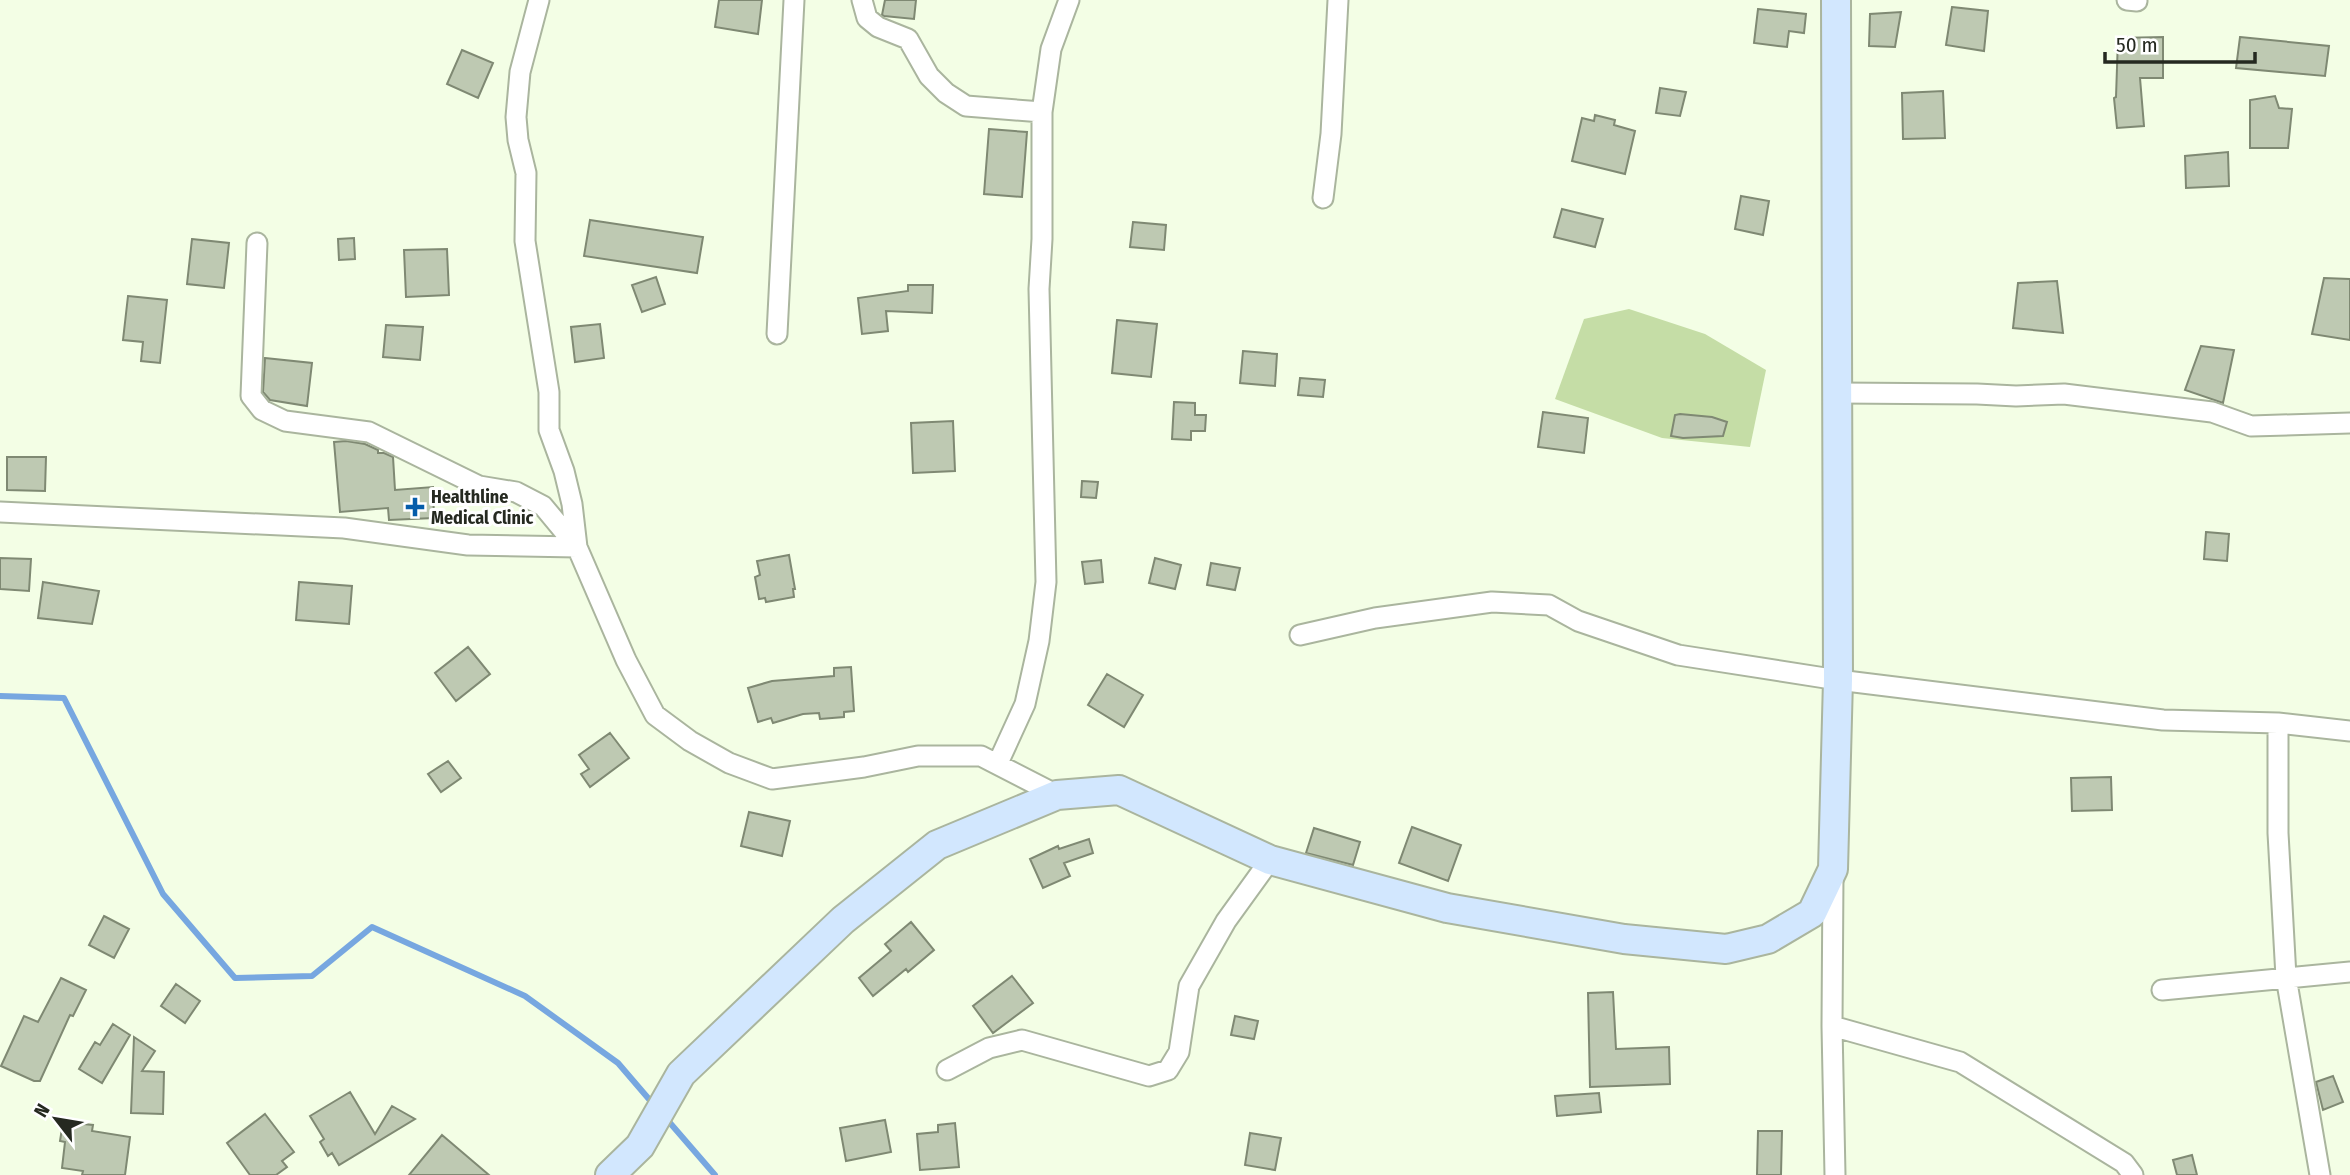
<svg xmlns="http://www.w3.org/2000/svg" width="2350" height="1175" font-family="'Fira Sans Condensed',sans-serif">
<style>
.green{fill:#c5dda6}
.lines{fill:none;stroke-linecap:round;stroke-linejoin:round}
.stream{stroke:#77a7e0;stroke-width:6}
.building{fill:#bec9b2;stroke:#7f8973;stroke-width:2}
.street-casing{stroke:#aab59e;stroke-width:23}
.secondary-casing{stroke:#aab59e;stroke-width:32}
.street{stroke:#fff;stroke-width:19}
.secondary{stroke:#d2e7fe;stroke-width:28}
.poi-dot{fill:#055caa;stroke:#fff;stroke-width:2.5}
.labels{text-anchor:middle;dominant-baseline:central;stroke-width:6;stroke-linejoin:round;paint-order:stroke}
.poi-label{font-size:18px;font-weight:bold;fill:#252920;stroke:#fff;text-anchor:start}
</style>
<rect width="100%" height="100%" fill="#f3fee5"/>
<path class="green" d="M1629,309L1705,334L1766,370L1750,447L1662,438L1555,399L1584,319Z"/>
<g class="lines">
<path class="stream" d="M0,696L64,698L163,894L235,978L312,976L372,927L525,996L618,1063L654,1105
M664,1116L715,1175"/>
</g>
<path class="building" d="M719,0H762L758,34L715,27Z
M885,0H916L914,19L884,16L882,15Z
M1952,7L1988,11L1984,51L1946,45Z
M1758,9L1806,14L1804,33L1789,31L1787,47L1754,43Z
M1901,12L1895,47L1869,46L1870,14Z
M2163,37V78H2140L2144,126L2117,128L2114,98L2116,97L2118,38Z
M2240,37L2329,46L2325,76L2236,68Z
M462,50L493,63L478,98L447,84Z
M1660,88L1686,92L1680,116L1656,113Z
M1943,91L1945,138L1903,139L1902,93Z
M2275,96L2279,108L2292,109L2288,148H2250V100Z
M1595,115L1615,120L1614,125L1635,131L1625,174L1572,161L1582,118L1594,121Z
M989,129L1027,132L1022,197L984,194Z
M2228,152L2229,186L2186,188L2185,156Z
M1741,196L1769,201L1763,235L1735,229Z
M1562,209L1603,219L1595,247L1554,237Z
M590,220L703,237L697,273L584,256Z
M1133,222L1166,225L1164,250L1130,247Z
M354,238L355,259L339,260L338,239Z
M192,239L229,243L224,288L187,284Z
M447,249L449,295L406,297L404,250Z
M656,277L665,304L642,312L632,285Z
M2324,278L2350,279V340L2312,334Z
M2057,281L2063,333L2013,328L2018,283Z
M908,285H933L932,313L886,311L888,331L862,334L858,298L908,291Z
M128,296L167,300L160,363L141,361L143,342L123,340Z
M1117,320L1157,324L1151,377L1112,373Z
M600,324L604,358L575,362L571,327Z
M386,325L423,327L420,360L383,357Z
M2201,346L2234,350L2223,403L2185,390Z
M1243,351L1277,354L1275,386L1240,383Z
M265,358L312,363L307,406L270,400L263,392Z
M1300,378L1325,380L1323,397L1298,395Z
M1174,402L1195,403V415H1206L1205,431H1191V440L1172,439Z
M1543,412L1588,418L1584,453L1538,447Z
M1680,414L1712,417L1727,422L1723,436L1683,438L1671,436L1675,415Z
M953,421L955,471L913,473L911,423Z
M346,441L365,444L378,450V453H384L393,457L395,490L433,487L434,518L389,520L388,508L340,512L334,442Z
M7,457H46L45,491L7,490Z
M1082,481L1098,482L1096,498L1081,497Z
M2206,532L2229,534L2227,561L2204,559Z
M789,555L795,589H793L794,597L766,602L765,598L759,599L755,577L760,575L757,561Z
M0,558L31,559L29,591L0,589Z
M1155,558L1181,565L1175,589L1149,583Z
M1101,560L1103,582L1085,584L1082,562Z
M1211,563L1240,568L1235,590L1207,585Z
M43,582L99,591L92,624L38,618Z
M299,582L352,586L349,624L296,620Z
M468,647L490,674L456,701L435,673Z
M851,667L854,711L844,712V717L820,719L819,713L803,714L773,723L771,718L758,722L748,688L772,681L834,676V668Z
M1107,674L1143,695L1124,727L1088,705Z
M610,733L629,758L590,787L581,774L589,769L579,755Z
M448,761L461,778L441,792L428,774Z
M2111,777L2112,810L2072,811L2071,778Z
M749,812L790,821L782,856L741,846Z
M1412,827L1461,845L1448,881L1399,863Z
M1314,828L1360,842L1353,865L1306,853Z
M1089,839L1093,853L1064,863L1070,876L1043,888L1030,859L1058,846L1059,849Z
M104,916L129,929L114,958L89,945Z
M911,922L934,950L908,972L906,969L873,996L859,978L891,951L885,944Z
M1012,976L1033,1003L993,1033L973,1006Z
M61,978L86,990L73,1016L70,1015L40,1081H34L1,1066L24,1016L38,1022Z
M176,984L200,1001L185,1023L161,1006Z
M1613,992L1616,1049L1669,1047L1670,1084L1590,1087L1588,993Z
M1235,1016L1258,1021L1254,1039L1231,1035Z
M113,1024L130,1035L102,1083L79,1069L95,1042L100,1045Z
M134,1037L155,1051L142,1071L164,1072L163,1114L131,1113Z
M2333,1076L2343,1102L2323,1110L2316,1082Z
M350,1092L375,1134L392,1106L415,1119L339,1165L332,1153L328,1156L320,1142L324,1139L310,1116Z
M1599,1093L1601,1112L1557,1116L1555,1096Z
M265,1114L294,1152L282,1161L287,1167L276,1175H250L227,1143Z
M885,1120L891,1152L846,1161L840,1128Z
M63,1122L93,1125L92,1131L130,1137L125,1175H82L83,1171L62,1168L65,1142L60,1141Z
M955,1123L959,1167L920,1170L917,1134L938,1132V1125Z
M1758,1131H1782L1781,1175H1757Z
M1250,1133L1281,1138L1275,1170L1245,1165Z
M442,1135L489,1175H409Z
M2192,1155L2197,1175H2177L2173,1160Z"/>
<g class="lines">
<g class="street-casing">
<path id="street" d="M862,0L867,18L878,27L908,39L929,76L946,93L966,106L1042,112
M2127,0L2137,1
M1323,198L1331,134L1338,0
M257,243L251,396L262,410L285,421L369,432L479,486L516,492L543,506L577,547L626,660L655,715L690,741L729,763L772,779L864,767L918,756H981L1057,795
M777,334L794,0
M1838,393L1977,394L2016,396L2064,394L2212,412L2251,426L2350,423
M0,512L344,528L468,545L577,547L572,504L564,471L549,430V392L525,241L526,173L518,140L516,117L520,72L539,0
M1300,635L1375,618L1492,602L1549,605L1578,621L1678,655L1838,680L2163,720L2278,723V833L2286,977L2320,1175
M2278,723L2350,731
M998,763L1025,704L1039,641L1046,582L1039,289L1042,239V112L1051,49L1069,0
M1833,875L1832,1026L1835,1175
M2162,990L2350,972
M1832,1026L1960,1062L2124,1163L2133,1175
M947,1070L989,1048L1022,1040L1149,1076L1168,1070L1179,1052L1189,986L1226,921L1270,860"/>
</g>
<g class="secondary-casing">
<path id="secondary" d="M610,1175L640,1146L681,1074L843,920L937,845L1057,795L1119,790L1270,860L1447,908L1624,939L1726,949L1768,939L1812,913L1833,869L1838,680L1836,0"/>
</g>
<use href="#street" class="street"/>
<use href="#secondary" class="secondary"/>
</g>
<path class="poi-dot" d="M411.5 496.5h7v7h7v7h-7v7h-7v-7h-7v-7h7z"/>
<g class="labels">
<g class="poi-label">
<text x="431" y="497">Healthline<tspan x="431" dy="21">Medical Clinic</tspan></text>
</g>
</g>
<g transform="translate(56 1119) rotate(301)" stroke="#ffffff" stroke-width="5" paint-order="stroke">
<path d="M0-5L12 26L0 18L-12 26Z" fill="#252920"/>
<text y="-10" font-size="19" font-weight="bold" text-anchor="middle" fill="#252920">N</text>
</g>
<path d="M2105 52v10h150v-10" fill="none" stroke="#252920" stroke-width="3.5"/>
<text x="2116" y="52" font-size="21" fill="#252920" stroke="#ffffff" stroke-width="5" paint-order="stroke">50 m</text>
</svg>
